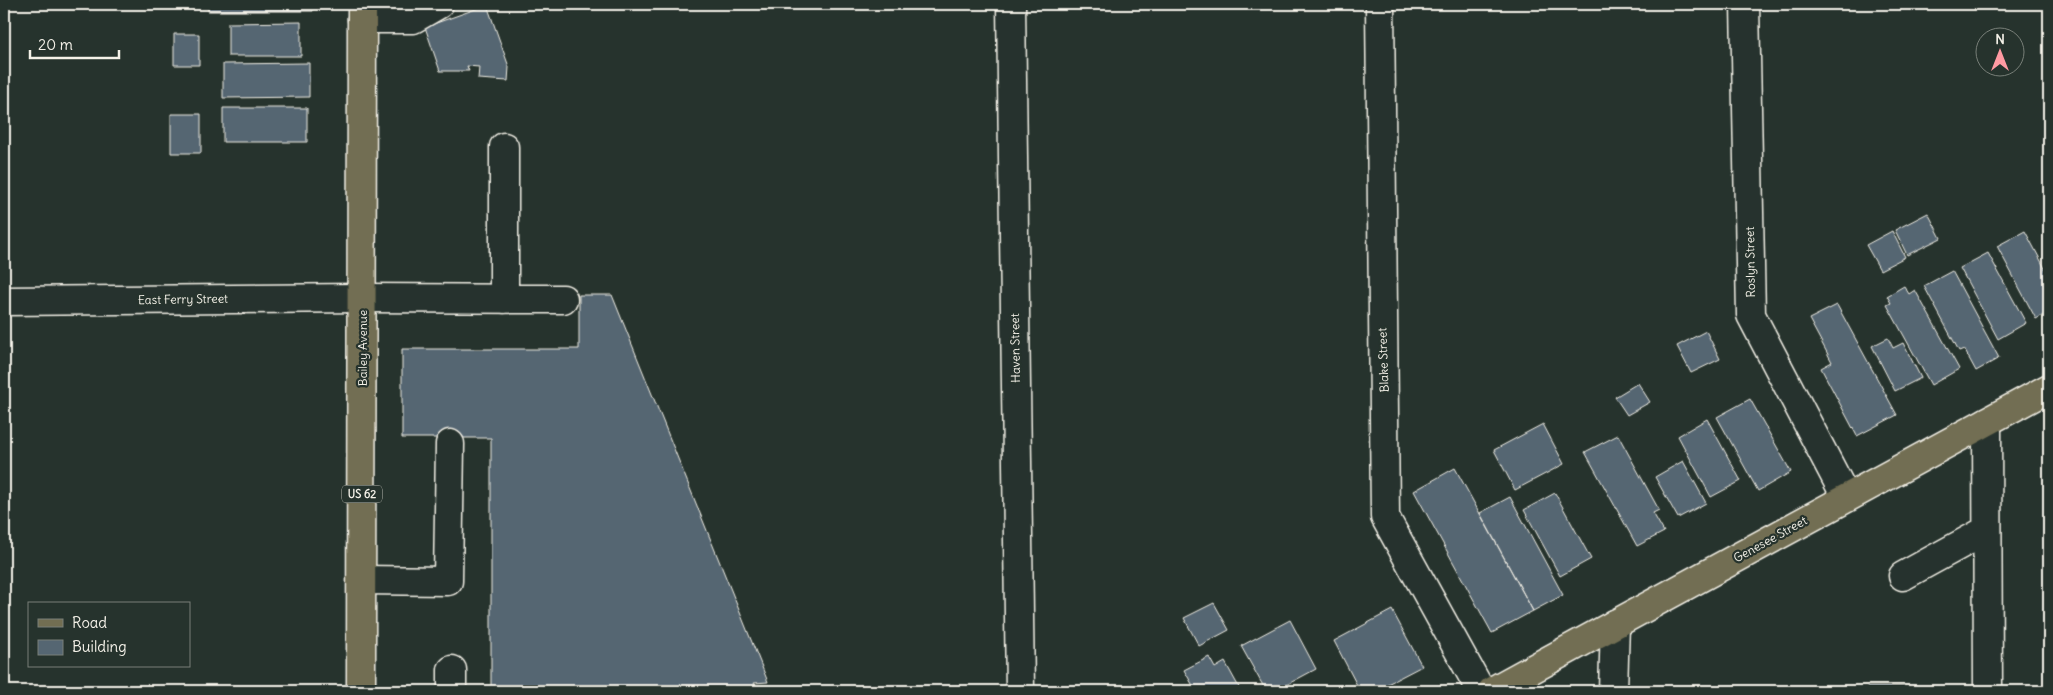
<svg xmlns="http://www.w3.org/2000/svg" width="2053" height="695" font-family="Delius,sans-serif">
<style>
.building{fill:#556672;stroke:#f4f1e8}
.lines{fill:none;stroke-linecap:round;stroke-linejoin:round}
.minor-casing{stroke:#f4f1e8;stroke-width:31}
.major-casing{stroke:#f4f1e8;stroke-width:31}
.minor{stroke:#26332d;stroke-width:28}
.major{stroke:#726e52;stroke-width:28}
.labels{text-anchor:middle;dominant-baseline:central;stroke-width:4.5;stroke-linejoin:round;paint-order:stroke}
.shield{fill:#26332d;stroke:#b6b8b0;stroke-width:1}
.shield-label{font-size:11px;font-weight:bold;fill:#f4f1e8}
.street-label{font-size:12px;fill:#f4f1e8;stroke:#26332d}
</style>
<rect width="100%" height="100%" fill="#26332d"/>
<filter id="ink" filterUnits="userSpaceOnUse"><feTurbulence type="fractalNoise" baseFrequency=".02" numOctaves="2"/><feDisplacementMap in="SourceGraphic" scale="10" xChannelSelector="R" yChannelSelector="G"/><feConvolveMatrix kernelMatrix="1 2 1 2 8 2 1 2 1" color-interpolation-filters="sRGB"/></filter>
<g filter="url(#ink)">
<path class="building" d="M208,4H313V11H208Z
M487,5L509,67L508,81L478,79L479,67L467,66L469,71H440L425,27Z
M301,22V56H228V23Z
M174,34H199V65H174Z
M309,63V97L223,98V64Z
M223,108H307V142H223Z
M171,114H201V153H171Z
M1928,213L1941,238L1907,255L1895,230Z
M1892,231L1905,257L1880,270L1866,245Z
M2025,231L2049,276V312L2036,319L1997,246Z
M1988,253L2026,323L1998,339L1960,268Z
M1952,271L1999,358L1976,371L1964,349L1959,351L1924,286Z
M1904,286L1909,294L1915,290L1959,369L1931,385L1887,305L1891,303L1887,296Z
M579,295H612L768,682L754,683L758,691H491V438H402V349H579Z
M1837,305L1897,415L1857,436L1821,368L1832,362L1809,319Z
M1706,331L1720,359L1691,373L1677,346Z
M1888,338L1893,348L1903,343L1921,378L1895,391L1872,346Z
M1638,383L1650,402L1627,415L1615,397Z
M1750,399L1791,472L1758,491L1717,417Z
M1707,419L1741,481L1711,497L1678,436Z
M1543,424L1564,464L1515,490L1494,450Z
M1618,435L1659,510L1653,513L1664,532L1637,546L1585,452Z
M1683,461L1706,503L1678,518L1655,477Z
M1455,468L1533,611L1492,633L1414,491Z
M1555,493L1591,559L1560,576L1524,510Z
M1510,497L1563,595L1533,611L1480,513Z
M1214,603L1229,630L1199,646L1184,618Z
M1392,610L1422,666L1374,691H1360L1334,641Z
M1290,620L1316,669L1275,691H1266L1241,646Z
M1209,657L1215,668L1225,662L1241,691H1196L1184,670Z
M1867,687H1911V691H1867Z"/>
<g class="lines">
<g class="minor-casing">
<path id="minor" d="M1011,4L1020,691
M1380,4L1385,517L1481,691
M1745,4L1751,315L1846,497
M362,19H413L439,4
M504,147V299
M4,301L362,298L563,299
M1987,422L1988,691
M1903,576L1987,530
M362,580L448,581L450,444
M452,691V670
M1613,691L1615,624"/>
</g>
<g class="major-casing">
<path id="major" d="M361,691L362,4
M1492,691L2049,388"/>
</g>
<use href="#minor" class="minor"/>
<use href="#major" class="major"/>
</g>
</g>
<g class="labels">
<rect class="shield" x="342" y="485.5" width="40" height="17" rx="4"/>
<g class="shield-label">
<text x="362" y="494">US 62</text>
</g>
<g class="street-label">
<text transform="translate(1750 262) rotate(-91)">Roslyn Street</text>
<text transform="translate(183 299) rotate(-1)">East Ferry Street</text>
<text transform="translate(362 348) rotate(-90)">Bailey Avenue</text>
<text transform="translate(1015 348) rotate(-91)">Haven Street</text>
<text transform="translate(1383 360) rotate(-92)">Blake Street</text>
<text transform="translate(1770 539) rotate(-29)">Genesee Street</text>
</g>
</g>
<rect width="2053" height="695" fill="none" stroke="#26332d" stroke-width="20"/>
<rect x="10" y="10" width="2033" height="675" fill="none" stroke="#f4f1e8" stroke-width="2" filter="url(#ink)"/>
<rect x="28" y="602" width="162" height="65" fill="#26332d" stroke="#787f78"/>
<rect x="38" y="619" width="25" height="8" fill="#726e52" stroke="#787f78"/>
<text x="72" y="628" font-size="15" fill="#f4f1e8">Road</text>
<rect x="38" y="640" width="25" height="15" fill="#556672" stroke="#787f78"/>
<text x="72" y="652" font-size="15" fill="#f4f1e8">Building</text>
<g transform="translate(2000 52)"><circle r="24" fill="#26332d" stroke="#787f78"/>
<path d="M0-4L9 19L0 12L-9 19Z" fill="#ff9aa2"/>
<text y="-8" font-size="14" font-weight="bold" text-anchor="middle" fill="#f4f1e8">N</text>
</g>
<path d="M30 50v8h89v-8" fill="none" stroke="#f4f1e8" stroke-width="2.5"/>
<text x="38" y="50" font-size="15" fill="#f4f1e8" stroke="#26332d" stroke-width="4" paint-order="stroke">20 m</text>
</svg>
